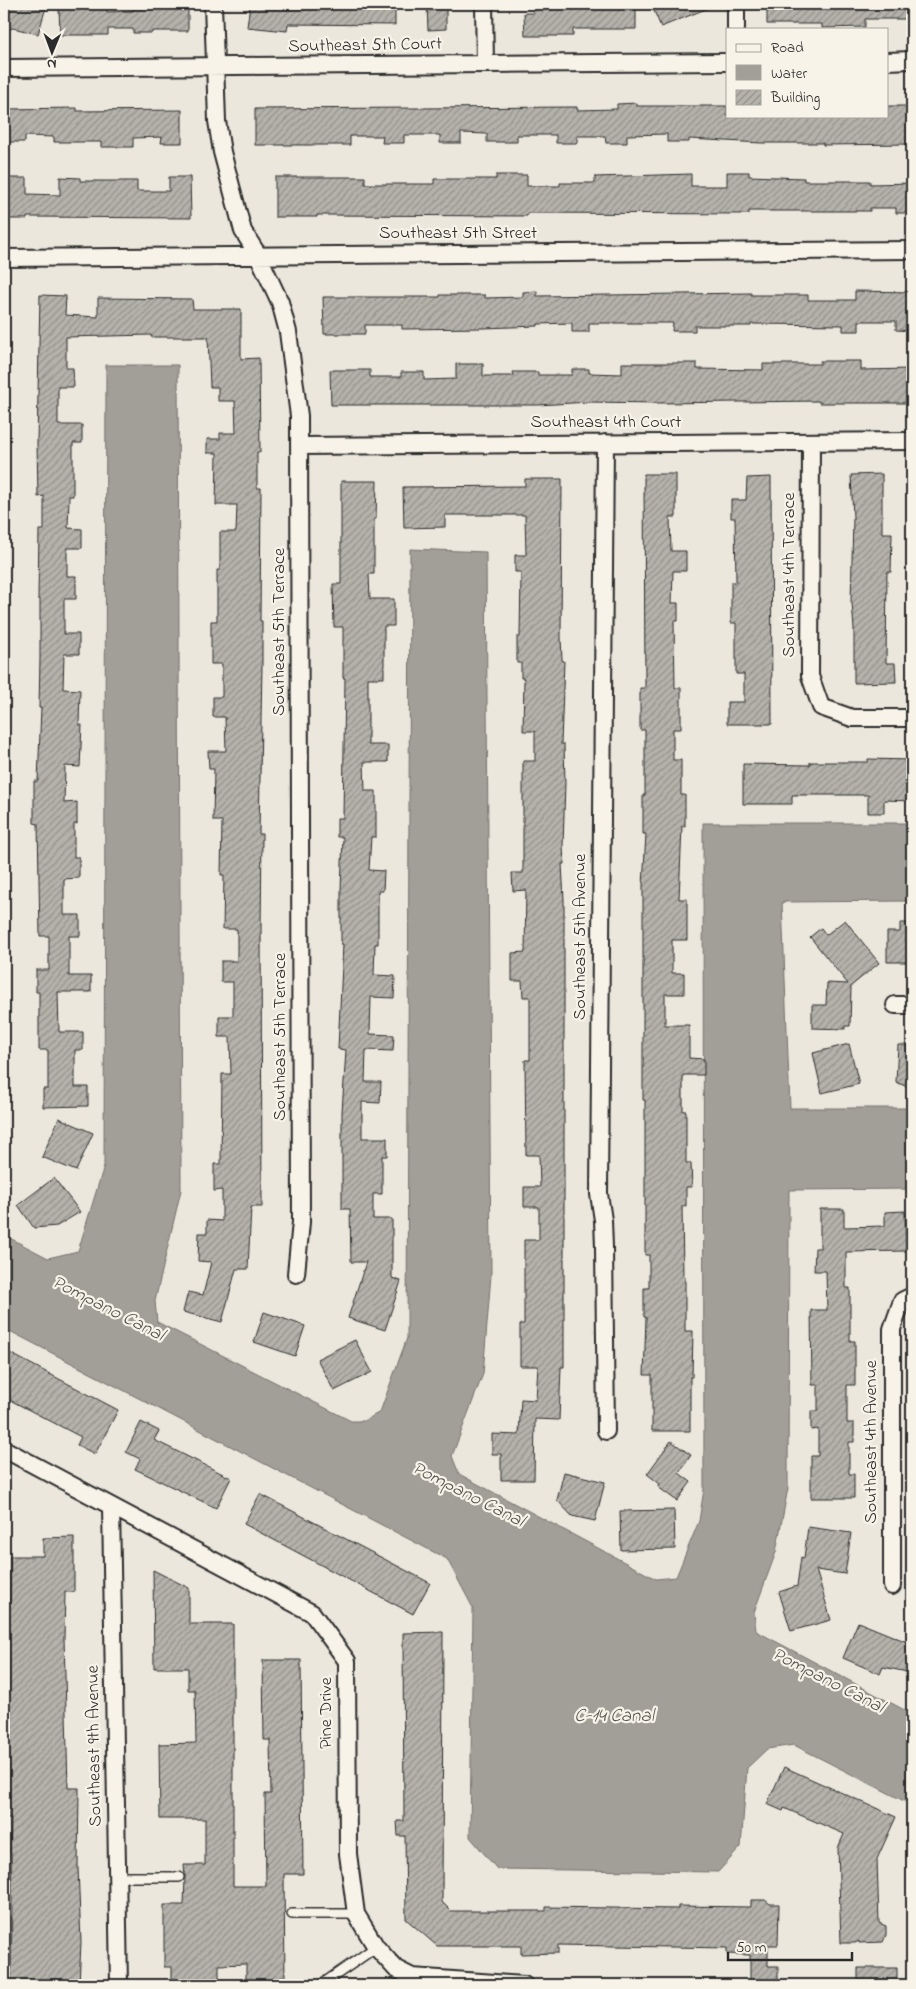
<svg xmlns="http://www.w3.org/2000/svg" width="916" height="1989" font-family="'Indie Flower',sans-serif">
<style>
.water{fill:#a29f98;stroke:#72716c}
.building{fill:url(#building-hatch);stroke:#2b2b2b}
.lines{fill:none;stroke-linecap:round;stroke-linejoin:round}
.service-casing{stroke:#2b2b2b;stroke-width:12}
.minor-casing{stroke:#2b2b2b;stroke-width:20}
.service{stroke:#f7f3e8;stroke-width:9}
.minor{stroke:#f7f3e8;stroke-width:16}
.labels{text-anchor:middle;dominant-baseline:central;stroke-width:4.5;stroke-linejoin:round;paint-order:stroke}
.street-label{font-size:18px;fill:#2b2b2b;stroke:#f7f3e8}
.water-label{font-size:19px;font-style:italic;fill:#555451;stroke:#f7f3e8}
</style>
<defs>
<pattern id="building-hatch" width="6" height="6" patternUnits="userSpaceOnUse" patternTransform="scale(1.25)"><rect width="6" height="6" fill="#b5b2ab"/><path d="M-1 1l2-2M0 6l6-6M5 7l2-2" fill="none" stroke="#93918b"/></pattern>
</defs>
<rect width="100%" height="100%" fill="#ebe7dd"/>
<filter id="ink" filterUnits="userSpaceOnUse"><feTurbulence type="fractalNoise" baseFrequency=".02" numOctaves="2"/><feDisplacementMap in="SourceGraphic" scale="10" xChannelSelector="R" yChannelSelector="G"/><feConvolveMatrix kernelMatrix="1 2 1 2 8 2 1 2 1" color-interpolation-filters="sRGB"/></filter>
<g filter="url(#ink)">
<path class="water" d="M106,365H178L181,1190L155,1301L157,1322L351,1421H364L380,1412L407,1338L410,549L486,552L491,1275L483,1374L452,1456L459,1474L656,1579L676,1577L699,1521L704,1489L703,823H912V901L782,902L790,1108H912V1189L789,1190L788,1488L776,1552L754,1612L756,1631L912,1714V1805L794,1745L767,1749L747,1768L741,1847L718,1872L497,1869L470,1837L473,1608L447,1559L4,1328V1235L48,1258L78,1251L104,1166Z"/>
<path class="building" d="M4,4H47L38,34L13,28L4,31Z
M86,4H107V12L133,11V4H188V31H152V33H133V29H108V35H60L59,8H86Z
M250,4L300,8V4H395V25L288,24L287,31L247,27Z
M427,4H446V29L428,30Z
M533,4H636V29H573V36H525L524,13H533Z
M651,4H718L661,27Z
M767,4H912V19H865V27L822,28V24H767Z
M637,103V106H727V116H887V106H912V144L823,145V143H761L689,139V142H667V134L627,135V143H606L605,136H577V143H556V135H517V142H487V134L461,133V143H440V135H404V143H382L383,136H350V145H255V109L577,107V110L617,109V104Z
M77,108V111L182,110V143H161L162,137L133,138V147H101V142H54V137L25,136V142H4V109Z
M727,172H749V176L804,178V181H870V184L912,183V213H896V208H870V211H749V214L527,213V216L317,215V217H275V177H365V184H434V179H496V175H527V186H560V183H595V177L691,174V186H727Z
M60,177L80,178V181H137V191H169V177H190L191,218L27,217V219H4V194H6V178H27V194L60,195Z
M537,291V296L751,293V295H808V300H855V291L912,292V331L896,330V321H859V331H843V325L751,324V326H695V331H672L673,323H589V332H572V323L538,324V326L484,328L402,329V325H365V334H324L323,297H440V295H485V298L523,297V292Z
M40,295L66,296L65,315L98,317V298L192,299L193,309H241V359L259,358L260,452H257V488H261L260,621H262V664L259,834H262L261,929L262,1207H251L248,1269H236L222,1322L183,1312L188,1292L203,1295L211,1262L198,1261L199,1233H207V1220L222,1221V1190L214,1191V1164H221L222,1074H231L230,1037H219V1016H233V982H221V961H237V929H223L224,875H221L222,821H213L214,769H209L208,751H226L225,717H213V697H222V664H211V621H217V570H220V532H236L237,505H216L217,453H207V439H220V433H236L235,401H218V387H210L208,337H151V335L66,337V368H73L74,387H58V425H82V443H73V496H69L68,528L82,529V548H67V576H76V599H64V634H79V654H64L63,689L80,690L79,725H82L80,767L65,766L64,803L77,802V824H74V857H79V878L64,879V915H80V936H69V976H91V992H58L59,1032H83V1050H75V1087H88V1106L43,1107V1089H48V1050H39V992H36V970H49V936H40L38,824L34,823V781H38L41,708H39L40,658V599H38L39,530H44V496L38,497L37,443Z
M820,361H861V370L912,369V403H819V401L660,403L589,402L538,405H331L330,370H370V377H401V372H424V380L456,379V364H483V376H514L513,372H538V375H572V369H589V373L622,374V363H697V369L763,370V364H820Z
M644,474H676V517H670L671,551H686V571H673L672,603H678V621H674L675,688H681V729H673V760H681V795H685V826H682L679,899H687V940H672V973H684V994H665V1025H689V1058L704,1059V1075H683V1111H686V1163H691L692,1187H686V1206H682L683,1276H685V1331H693L692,1377H690V1431H652V1375H644L646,1317H644V1288H649V1255H645V1100H643V885L646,834H643V795H645V730H640V688H645Z
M882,474V533H892L891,572H887L886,663H895L896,682L854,683V629L852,603H851L853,518L851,475Z
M771,477L772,724H727V702H744V674H736V623H731V582H736L735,518H731V500H746L747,478Z
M525,479H562L561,637L562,660L564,661L561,744H564L565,783L563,846L564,864H562L564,900V1367H561L559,1420L535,1419L534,1480H501V1454H492V1434L519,1435L521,1399L536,1400L538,1366H520V1324H524V1240H539V1207H524V1187H540L539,1155H526L525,1060H530V997H523L522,981H512V953L525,952L526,890L513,891L512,873H523V761H535V731H523L524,678H521V663H517V637H520L521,572H515V555H526L525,515H445V527L404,528L403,487L525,486Z
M341,481H377L376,519H374V574H369L370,599H394V626H384V678H368V745H388V762H364L365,791H376V837H371L369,870L384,871L383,891H378V944H375L374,975L395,976L394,998L371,997L370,1034L394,1035L393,1051L366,1050L365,1082H381L380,1103L362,1102V1138H387V1156H382V1194H373V1219H392V1278L401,1281L385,1330L348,1318L366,1262H351L350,1209H342V1112L346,1050L338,1049L343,944H341V890L343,837H337V818H343L345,678H343V627H334L333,584H341Z
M868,759L911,760V801L884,800V813H868V795H792V804H743V764L810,765V762H868Z
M845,920L879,963L851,986L850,1026H845V1029L812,1028V1005H826L827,983L848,984L810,937L821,928L826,935Z
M900,923H912V962H887V932H900Z
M849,1044L859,1084L822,1093L813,1053Z
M898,1045H912V1089L896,1082Z
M59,1118L93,1133L76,1171L42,1157Z
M54,1178L80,1212L57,1226L34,1228L18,1205Z
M820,1209H844V1227L885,1226V1212L905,1211L906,1251L846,1252V1288H850V1341H855V1385H847V1423H854V1442H849V1474H854V1498H811V1456H818V1429L811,1430V1411H818V1385H812L811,1310H827L826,1271H814L815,1248H820Z
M264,1312L305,1326L295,1356L254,1342Z
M355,1340L372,1372L334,1391L317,1359Z
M4,1350L118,1410L95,1454L77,1445L81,1437L8,1399L10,1395L4,1392Z
M141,1422L159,1431L154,1440L231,1478L216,1508L135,1469L140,1459L126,1452Z
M671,1441L691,1455L679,1473L691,1482L677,1501L658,1487L660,1484L647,1474Z
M564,1472L605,1482L595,1521L572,1516L557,1500Z
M260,1494L430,1583L413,1614L244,1524Z
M674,1510L675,1549L621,1550L620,1511Z
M808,1527L851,1533L845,1574L816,1570L831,1620L791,1631L779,1592L797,1586L801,1557L804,1558Z
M74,1537V1592H65L64,1638L68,1788H79L78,1868L81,1942L79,1985H11L12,1893L11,1853H10L11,1818H7L8,1667L7,1629H5V1600H10V1556H43V1538Z
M153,1570L189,1588V1624H233V1886H266L265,1794H271L270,1740H264L263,1660H301L303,1874H284L285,1985H246V1964L219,1965V1985H172V1967H164V1905H184L185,1877L184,1865H205V1819H160L159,1744L196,1743L195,1690H188V1668H154Z
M858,1622L912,1644V1673L883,1667L880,1674L843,1658Z
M443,1632L442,1902L451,1911H546V1907L678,1909V1906L751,1907V1900H765L770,1904H779L778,1945H768V1966H778V1985H750V1955L727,1954V1948L558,1945V1953L521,1954V1946H437L406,1919L405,1836H398L397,1821H404L403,1633Z
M784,1767L896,1817L877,1859L879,1923L886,1926V1935L883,1942L859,1943V1941L855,1943H841L838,1848L844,1834L784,1808L783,1811L767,1804Z
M858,1968H897V1985H858Z"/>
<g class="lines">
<g class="service-casing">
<path id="service" d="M117,1877H179
M292,1914H356
M321,1985L376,1947"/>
</g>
<g class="minor-casing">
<path id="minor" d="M213,4L217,121L222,152L243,231L258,255L280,302L288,332L299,416L301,1222L296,1274
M484,4L485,64
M736,29V4
M887,61L912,60
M4,68L727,62
M4,258L912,250
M811,442L810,676L821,707L852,718H912
M605,443L599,1194L603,1220L604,1247L606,1431
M299,446L912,441
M895,1005H912
M4,1449L312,1613L347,1661L348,1854L356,1914L376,1947L396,1969L412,1977L524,1985
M111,1506L119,1985
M892,1586V1329L902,1301L912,1296"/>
</g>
<use href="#service" class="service"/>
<use href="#minor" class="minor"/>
</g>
</g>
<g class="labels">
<g class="street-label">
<text transform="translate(365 46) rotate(-1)">Southeast 5th Court</text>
<text x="458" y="234">Southeast 5th Street</text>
<text x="606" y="423">Southeast 4th Court</text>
<text transform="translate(790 575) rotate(-90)">Southeast 4th Terrace</text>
<text transform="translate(280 632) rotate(-90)">Southeast 5th Terrace</text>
<text transform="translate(581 937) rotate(-90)">Southeast 5th Avenue</text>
<text transform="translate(281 1037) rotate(-90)">Southeast 5th Terrace</text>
<text transform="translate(872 1442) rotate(-90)">Southeast 4th Avenue</text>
<text transform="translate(327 1713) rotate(-90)">Pine Drive</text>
<text transform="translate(95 1746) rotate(-91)">Southeast 9th Avenue</text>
</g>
<g class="water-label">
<text transform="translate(108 1309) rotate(27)">Pompano Canal</text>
<text transform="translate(468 1495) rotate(27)">Pompano Canal</text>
<text transform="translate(828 1681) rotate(27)">Pompano Canal</text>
<text x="614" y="1716">C-14 Canal</text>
</g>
</g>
<rect width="916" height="1989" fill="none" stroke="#f7f3e8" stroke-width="20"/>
<rect x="10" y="10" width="896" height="1969" fill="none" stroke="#2b2b2b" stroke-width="2" filter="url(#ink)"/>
<rect x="726" y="28" width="162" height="90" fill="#f7f3e8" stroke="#a5a39c"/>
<rect x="736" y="44" width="25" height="8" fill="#f7f3e8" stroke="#a5a39c"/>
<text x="771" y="52" font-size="15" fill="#2b2b2b">Road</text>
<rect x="736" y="65" width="25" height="15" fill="#a29f98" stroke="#a5a39c"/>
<text x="771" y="78" font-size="15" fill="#2b2b2b">Water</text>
<rect x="736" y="90" width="25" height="15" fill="url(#building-hatch)" stroke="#a5a39c"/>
<text x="771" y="102" font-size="15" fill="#2b2b2b">Building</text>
<g transform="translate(52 52) rotate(181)" stroke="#f7f3e8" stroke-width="4" paint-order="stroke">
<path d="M0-4L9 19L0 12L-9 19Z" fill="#2b2b2b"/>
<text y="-8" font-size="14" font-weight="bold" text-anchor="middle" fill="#2b2b2b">N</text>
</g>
<path d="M728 1952v8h124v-8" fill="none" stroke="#2b2b2b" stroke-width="2.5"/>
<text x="736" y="1952" font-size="15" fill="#2b2b2b" stroke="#f7f3e8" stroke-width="4" paint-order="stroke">50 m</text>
</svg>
